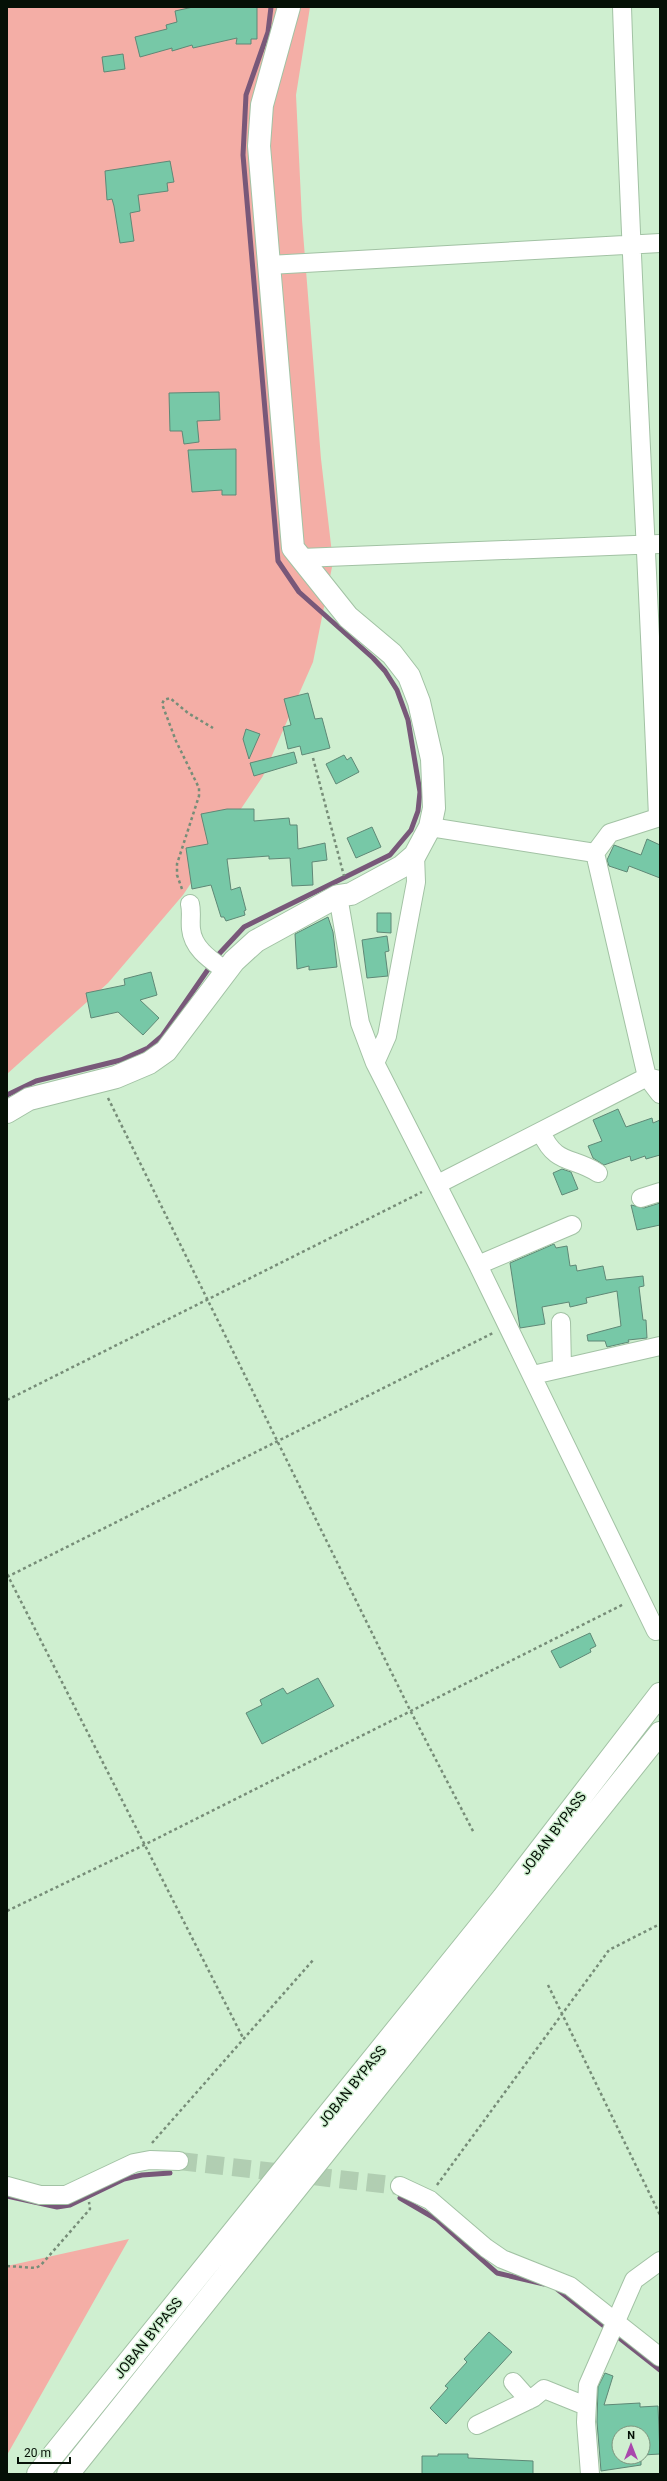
<svg xmlns="http://www.w3.org/2000/svg" width="667" height="2481" font-family="Roboto,sans-serif">
<style>
.green{fill:#f4aea6}
.lines{fill:none;stroke-linecap:round;stroke-linejoin:round}
.stream{stroke:#785879;stroke-width:5}
.building{fill:#77c8a7;stroke:#5f8876}
.minor-tunnel{stroke:#b1ceb2;stroke-width:18;stroke-dasharray:18 9;stroke-linecap:butt}
.minor-casing{stroke:#a2c2a4;stroke-width:20}
.tertiary-casing{stroke:#a2c2a4;stroke-width:24}
.trunk-casing{stroke:#a2c2a4;stroke-width:24}
.path{stroke:#778d78;stroke-width:2.5;stroke-dasharray:3 3;stroke-linecap:butt}
.minor{stroke:#fff;stroke-width:18}
.tertiary{stroke:#fff;stroke-width:22}
.trunk{stroke:#fff;stroke-width:22}
.labels{text-anchor:middle;dominant-baseline:central;stroke-width:3;stroke-linejoin:round;paint-order:stroke}
.street-label{font-size:14px;fill:#051006;stroke:#cfefd0}
</style>
<rect width="100%" height="100%" fill="#cfefd0"/>
<path class="green" d="M7,7H310L296,95L302,220L321,459L333,562L313,662L263,776L183,895L108,983L7,1074Z
M129,2239L7,2455V2266Z"/>
<g class="lines">
<path class="stream" d="M7,1095L36,1081L121,1060L148,1048L162,1036L218,955L244,927L390,855L411,830L418,811L420,792L408,720L397,690L385,671L373,658L299,592L278,561L243,155L246,95L268,32L271,7
M7,2196L57,2207L70,2205L124,2179L142,2175L170,2173
M400,2198L436,2219L497,2273L544,2284
M557,2289L660,2370"/>
</g>
<path class="building" d="M193,7H257V39H251V44H236L237,38L193,48L192,45L172,51V48L140,57L135,37L167,29L166,25L177,22L175,11Z
M123,54L125,69L104,72L102,57Z
M170,161L174,182L167,183L168,191L138,195L140,211L130,213L134,241L120,243L114,206L112,199L107,200L105,171Z
M219,392L220,420L197,421L199,442L184,444L182,431H170L169,393Z
M236,449V495H222V490L192,492L188,450Z
M308,693L315,719L322,718L330,748L302,755L300,746L288,749L283,727L291,725L284,699Z
M246,729L260,734L249,759L243,739Z
M294,752L297,763L254,776L250,763Z
M344,755L347,760L351,757L359,772L336,784L326,764Z
M227,809H254V821L289,818L290,825H297L298,849L325,843L327,860L312,862L313,885L292,886L290,858L269,859V856L227,859L231,890L240,887L246,910L244,911L245,915L226,921L224,917H221L211,885L192,889L186,848L208,844L201,814Z
M372,827L381,847L356,858L347,838Z
M647,839L660,845V878L629,866L627,872L609,866L607,860L614,845L641,855Z
M377,913H391V933L377,932Z
M328,917L333,932L337,967L309,970V966L297,969L295,934Z
M387,936L389,951L385,952L388,976L367,978L362,940Z
M151,972L157,995L140,1000L159,1018L143,1035L118,1012L91,1018L86,993L125,985L124,979Z
M618,1109L626,1127L652,1118L653,1123L660,1120V1155L646,1159L645,1156L631,1161L630,1156L604,1165L593,1158L588,1146L602,1141L593,1120Z
M562,1169L571,1172L578,1189L562,1195L553,1173Z
M660,1203V1225L637,1230L631,1205L644,1208Z
M554,1244L556,1248L567,1246L570,1266L576,1265L577,1271L603,1266L606,1280L643,1276L644,1286L639,1287L643,1320H646L647,1338L628,1340L629,1342L607,1347L605,1341H588L587,1335L621,1326L617,1291L586,1298L587,1303L570,1307L569,1302L542,1307L545,1324L520,1328L510,1263Z
M590,1633L596,1646L590,1649L591,1652L560,1668L551,1651Z
M318,1678L334,1706L262,1744L246,1713L262,1705L260,1700L283,1688L287,1694Z
M489,2332L512,2352L446,2424L430,2408L448,2388L445,2386L467,2362L464,2359Z
M605,2373L613,2376L604,2405L640,2403V2407L658,2406L660,2454L643,2455V2433H619V2457H641V2465L601,2471L597,2422L598,2387Z
M438,2454H468V2458L533,2461V2474H422V2456H438Z"/>
<g class="lines">
<path class="minor-tunnel" d="M179,2161L400,2186"/>
<g class="minor-casing">
<path id="minor" d="M622,7C631,277 647,547 658,817
M269,265L660,243
M301,558L660,544
M430,827L595,853L610,833L660,817
M595,853L647,1077L660,1094
M415,855L416,882L387,1036L375,1063L478,1265L656,1631
M338,896L360,1023L375,1063
M190,904C192,912 190,920 191,929C193,949 211,960 226,971
M541,1132C556,1166 572,1156 598,1173
M438,1184L647,1077L659,1080
M641,1198L660,1192
M478,1265L572,1225
M561,1322L562,1368
M533,1375L660,1346
M7,2186L40,2195H66L134,2163L150,2160L179,2161
M400,2186L430,2200L486,2248L502,2259L570,2286L660,2357
M513,2382L529,2400
M477,2425L533,2398L544,2389L586,2406
M590,2474L586,2422L588,2385L634,2280L660,2261"/>
</g>
<g class="tertiary-casing">
<path id="tertiary" d="M7,1112L29,1099L116,1077L149,1063L166,1051L234,961L256,941L338,896L351,894L401,867L415,855L430,827L434,808L432,759L419,702L409,676L392,654L348,617L293,548L259,146L262,105L289,7"/>
</g>
<g class="trunk-casing">
<path id="trunk" d="M38,2474L503,1898L660,1694
M68,2474L660,1733"/>
</g>
<path class="path" d="M313,758L344,876
M182,889L177,875V864L199,796V788L176,741L162,704L164,700L170,698L188,713L213,728
M108,1098L410,1710L474,1833
M7,1400L422,1192
M7,1574L243,2038
M7,1577L493,1333
M7,1911L144,1845L624,1604
M548,1985L660,2215
M152,2143L314,1959
M437,2185L609,1950L660,1924
M7,2266L36,2268L41,2265L90,2209L89,2202"/>
<use href="#minor" class="minor"/>
<use href="#tertiary" class="tertiary"/>
<use href="#trunk" class="trunk"/>
</g>
<g class="labels">
<g class="street-label">
<text transform="translate(553 1833) rotate(-53)">JOBAN BYPASS</text>
<text transform="translate(352 2086) rotate(-51)">JOBAN BYPASS</text>
<text transform="translate(148 2338) rotate(-51)">JOBAN BYPASS</text>
</g>
</g>
<rect width="667" height="2481" fill="none" stroke="#051006" stroke-width="16"/>
<g transform="translate(631 2445)"><circle r="19" fill="#cfefd0" stroke="#7e967f"/>
<path d="M0-3L7 15L0 10L-7 15Z" fill="#a947ad"/>
<text y="-6" font-size="11" font-weight="bold" text-anchor="middle" fill="#051006">N</text>
</g>
<path d="M18 2457v6h52v-6" fill="none" stroke="#051006" stroke-width="2"/>
<text x="24" y="2457" font-size="12" fill="#051006" stroke="#cfefd0" stroke-width="3" paint-order="stroke">20 m</text>
</svg>
